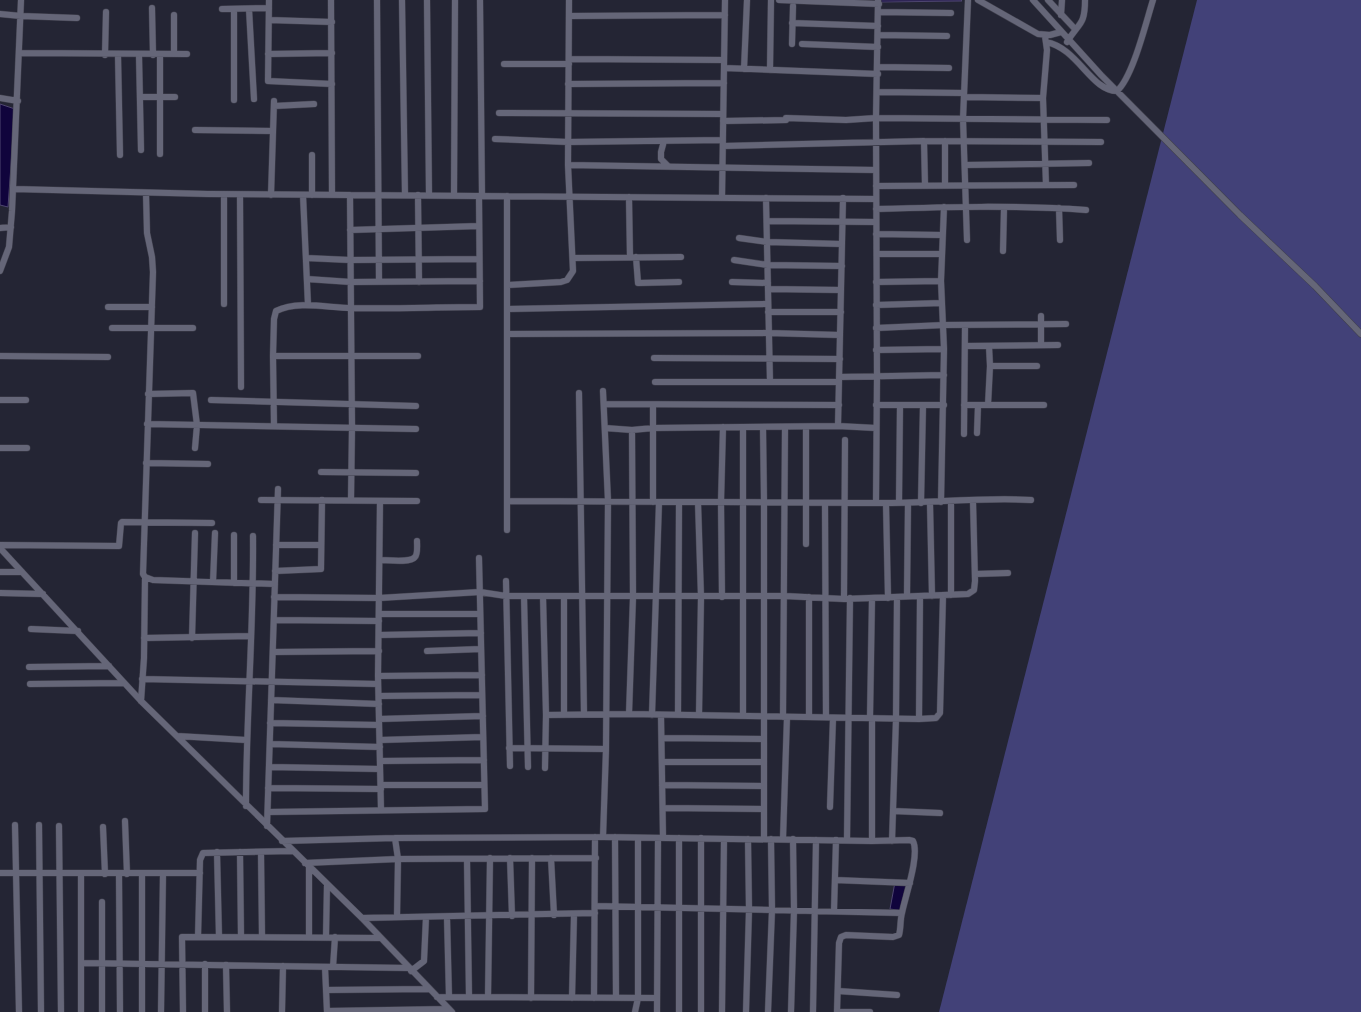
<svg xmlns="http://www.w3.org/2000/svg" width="1361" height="1012" font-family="Lora,serif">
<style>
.green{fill:#424178}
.water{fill:#10043c;stroke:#4e4670}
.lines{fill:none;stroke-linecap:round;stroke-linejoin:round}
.minor-casing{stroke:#40404d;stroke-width:7}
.minor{stroke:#656678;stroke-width:6}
</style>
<rect width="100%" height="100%" fill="#242534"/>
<path class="green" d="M1197,0H1361V1012H939Z"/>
<path class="water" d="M880,0H961L962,1L880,2Z
M0,104L15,109L8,207L0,205Z
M895,882L911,886L904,911L890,909Z"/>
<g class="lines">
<g class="minor-casing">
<path id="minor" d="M269,0L268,81L332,84
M331,0L332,195
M377,0L379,282
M402,0L405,195
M427,0L429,195
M480,0L482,196
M779,0L879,4
M978,0L1038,34L1050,35L1061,32
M1033,0L1101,75L1240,215L1315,286L1361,334
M1048,0L1075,29
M152,8L153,55
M222,9L269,8
M234,9V100
M249,9L254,99
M878,12L951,13
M0,14L21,16L77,18
M174,15V54
M1061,15L1062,0
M569,16L725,15
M269,20L332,22
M792,23L878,26
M878,35L947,36
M1045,36L1047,50L1043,98L1046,185
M1046,42C1078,48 1091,91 1117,91C1133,77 1146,22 1153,0
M1067,42C1079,22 1085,26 1085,0
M792,44L793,6
M802,44L878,47
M20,53L187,54
M268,54L332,53
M105,55L106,12
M118,55L120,155
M139,55L141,150
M160,55V154
M569,59L724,60
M504,64H569
M878,67L949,68
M724,68L878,74
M744,69L747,0
M770,70L771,0
M568,84L724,83
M878,92L964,93
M140,97H175
M964,97L1043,98
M0,98L18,101
M274,106L314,104
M499,113L723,114
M786,118L846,120L876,118L1107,120
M723,121L786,120
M195,130L273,131
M495,139L568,142L723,140
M664,141L661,152V159L668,166
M924,141L925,185
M945,141V185
M723,146L924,141L1101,142
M312,155V195
M568,165L876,170
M965,165L1089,163
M876,186L1074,185
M14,189L208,194L876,199
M146,193L147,233L152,257L153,272L143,574L145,577L153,580L275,584
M224,195V304
M240,195L241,387
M271,195L274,101
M303,195L308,305
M350,195L352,426L351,500
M418,195L419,282
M454,196L455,0
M507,196V530
M629,197L630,257
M722,198L725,0
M766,198L770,382
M1059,208L1060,240
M876,209C946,207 1016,205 1086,210
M767,221L876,222
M0,228L11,227
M350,230L479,226
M876,234L942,235
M739,238L767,242L842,244
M967,240L963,119L968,0
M1003,251L1004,208
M877,254H942
M636,257L638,283L679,282
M306,258L350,260L479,259
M573,258L681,257
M734,260L768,265L842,266
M0,271L9,247L12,211L21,0
M307,279L351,282L480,281
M732,282L768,283
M876,282L941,281
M507,285L561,282L567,280L573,271L568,165L569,0
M768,289L841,290
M876,305L942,303
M108,307H152
M507,309L768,304
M768,312H841
M1041,316V345
M112,328H193
M876,328L944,325L1066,324
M507,334L768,333L840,335
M965,346L1058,345
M876,350L944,349
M0,356L108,357
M273,356H418
M654,358L840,359
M990,366H1037
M839,377L944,375
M655,382H839
M579,393L584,714
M148,394L193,393L197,425L195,448
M0,400H26
M211,400L416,406
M604,404L839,405
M653,405V502
M876,405H944
M964,405H1044
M988,405L990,366L989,346
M147,424L416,429
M274,426L273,356L274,319L276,311C299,300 328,308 352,308C394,309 437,307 480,307L479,196
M838,426L843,198
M743,427V716
M763,427L764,502V839
M806,427V544
M605,428L632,430L653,428L838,426L876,428
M977,433L978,405
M964,434L965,325
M0,448H27
M146,463L208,464
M321,472L416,473
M261,500L417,501
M380,501L378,676L381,810
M507,501L886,503C934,503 983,497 1031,500
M951,501V595
M698,502L701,597L699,715
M941,502L944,349L941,281L944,207
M825,503L826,717
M876,503L877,377L876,118L878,0
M886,503L888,598
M899,503L900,405
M921,503L923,405
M930,503L932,596
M0,545L119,546L121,523L122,522L212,523
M276,545H321
M0,548L141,701L362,918L452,1012
M380,560C387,560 411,563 415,557C418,554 417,545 417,541
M275,571L321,569L322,500
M0,572H22
M975,574L1008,573
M506,581L510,766
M213,582L215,533
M234,583V535
M0,593L43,594
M524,596L528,767
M543,596L546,715L545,768
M564,596V715
M907,596L908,503
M274,597L379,598L480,592L506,596H785L844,599L968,594L974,590L975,581L973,501
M722,597L721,502L723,427
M844,599L845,440
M379,614H480
M274,620L379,621
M31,629L78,631
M379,635L481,633
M144,638L251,636
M192,638L195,533
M427,651L481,649
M273,652L379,651
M29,667L109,666
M378,676L482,675
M142,679L378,684
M30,684L124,683
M379,696L482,695
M271,700L379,704
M141,701L144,658L145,577
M629,714L633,597L632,430
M546,715L629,714L919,719L936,718L940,713L943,595
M652,715L659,502
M661,715L663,838
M678,715L679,502
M783,717L785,427
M809,717V597
M870,718L872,598
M379,719L483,716
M919,719L920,596
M270,723L379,725
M177,736L246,740
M662,738L764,739
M380,740L483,737
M270,744L380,747
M509,748L606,749
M380,761L484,760
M662,762H764
M269,767L380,769
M381,785H484
M662,785L764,786
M268,788L381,789
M246,806C246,716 254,626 253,536
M830,807L833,718
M663,808L764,809
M893,811L940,813
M268,812L485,809L479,558
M125,821L127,874
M15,825L19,1012
M39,825L41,1012
M59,826L61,1012
M267,826L278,489
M103,827L105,874
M603,837L606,749L608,501L603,391
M615,837L616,998
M395,838L398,859L397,917
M701,838V1012
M783,839L787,717
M847,840L850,598
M282,841L395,838L603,837L872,841L909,840L913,841C920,855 905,897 902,913C900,920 901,928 899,935L893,937L846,935L841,937L839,943L837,1012
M872,841V718
M892,841L896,719L897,597
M217,852L219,937
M240,852L241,937
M261,852L262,937
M510,858L512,916
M551,858L554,915
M467,859L469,997
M305,863L398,859L596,858
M0,873H200
M81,874V1012
M119,874L120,1012
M835,880L910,883
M595,906L902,913
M834,911L836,840
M447,917L449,997
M362,918L595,913
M198,937L200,860L203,853L293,851
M309,937V867
M326,937L327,884
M82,963L409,968
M226,965L227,1012
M325,967L327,1012
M333,967L335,937
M411,971L424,961L426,917
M326,990L429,989
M838,991L897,995
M437,997L657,998
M488,997L490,858
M531,998L532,858
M572,998L574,915
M594,998L595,837
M327,1011L449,1009
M102,1012V902
M142,1012V874
M161,1012L163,873
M183,1012L182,937L380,938
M205,1012V964
M282,1012L283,966
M635,1012L638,998V838
M657,1012L658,838
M679,1012V838
M722,1012L724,839
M746,1012L749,910L748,839
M768,1012L772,910L771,839
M791,1012L794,910L793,839
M813,1012L816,840
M837,1012H870"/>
</g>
<use href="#minor" class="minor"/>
</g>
</svg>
